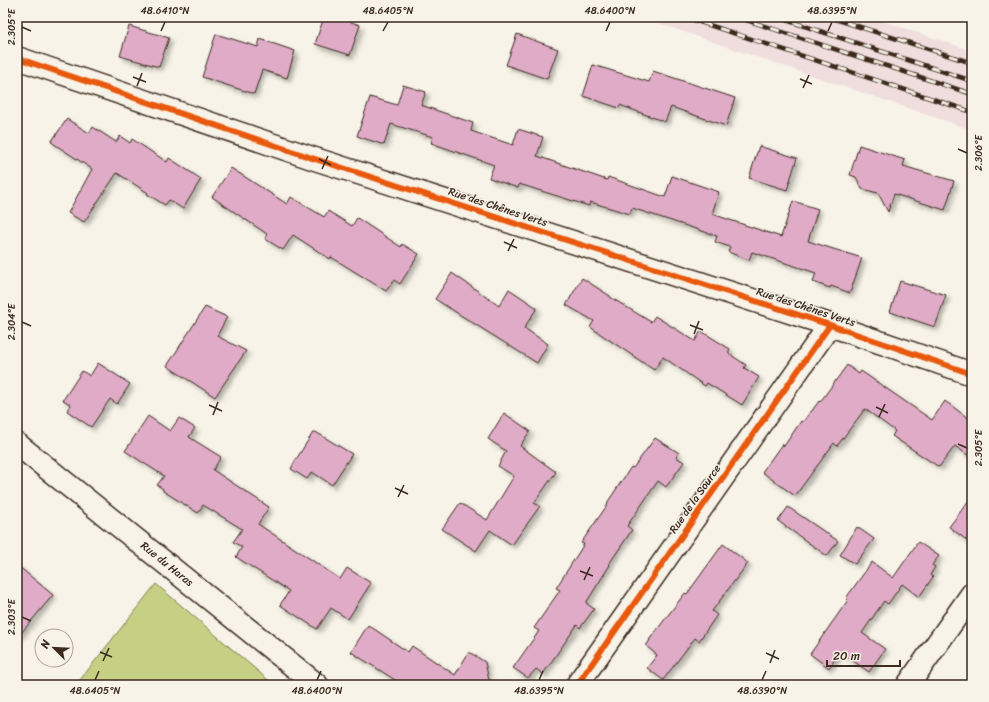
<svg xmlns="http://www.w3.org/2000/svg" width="989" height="702" font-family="Sriracha,sans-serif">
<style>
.built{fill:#f0ddde}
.green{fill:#c6d084;stroke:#807d51}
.building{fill:#dfabc7;stroke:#3b2a1e;filter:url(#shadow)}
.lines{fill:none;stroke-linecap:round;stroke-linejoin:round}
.minor-casing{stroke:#3b2a1e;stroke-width:25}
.minor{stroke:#f7f3e8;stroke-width:22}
.rail-casing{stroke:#3b2a1e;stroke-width:4.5}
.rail{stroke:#f7f3e8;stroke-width:3;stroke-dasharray:9;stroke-linecap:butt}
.cycleway-casing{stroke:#f7f3e8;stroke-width:8}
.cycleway{stroke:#e8590c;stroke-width:6}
.ticks{fill:none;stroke:#3b2a1e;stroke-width:1.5}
.labels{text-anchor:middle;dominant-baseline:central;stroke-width:3;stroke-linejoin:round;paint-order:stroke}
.street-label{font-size:11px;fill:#3b2a1e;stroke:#f7f3e8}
.neatline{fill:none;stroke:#3b2a1e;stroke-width:1.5}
.ticks-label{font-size:10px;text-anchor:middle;fill:#3b2a1e}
</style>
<defs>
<filter id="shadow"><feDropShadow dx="3.5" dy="3.5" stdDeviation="2" flood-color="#0004"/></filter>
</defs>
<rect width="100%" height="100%" fill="#f7f3e8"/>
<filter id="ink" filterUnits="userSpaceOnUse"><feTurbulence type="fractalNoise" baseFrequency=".025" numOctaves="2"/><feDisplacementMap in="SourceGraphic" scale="8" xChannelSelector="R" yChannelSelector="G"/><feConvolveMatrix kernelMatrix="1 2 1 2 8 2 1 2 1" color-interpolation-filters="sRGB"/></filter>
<g filter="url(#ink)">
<path class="built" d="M640,17H871L972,51V130Z"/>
<path class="green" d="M156,584L274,685H76Z"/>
<path class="building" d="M324,17H337L360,25L350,55L315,44Z
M129,26L169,38L159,67L120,56Z
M216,34L258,47L260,39L295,51L287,78L262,70L254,94L202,77Z
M517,34L558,49L547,79L506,65Z
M593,65L649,82L653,71L735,98L726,126L671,107L665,122L620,105L619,108L583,96Z
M403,85L426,92L421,105L473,123L471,131L513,145L518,129L543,137L537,156L607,180L608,177L665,197L672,176L719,192L712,214L781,237L793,201L818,209L808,241L862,258L850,293L831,286L830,288L813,282L816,273L752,252L749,260L728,252L730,247L715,242L717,236L632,208L630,214L590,202L589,206L519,184L518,188L489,178L494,165L431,143L433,137L391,124L384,145L357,136L370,97L397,105Z
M67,119L89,133L93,127L116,142L120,136L130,143L132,139L167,162L169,158L201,179L183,209L169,200L165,205L147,194L148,193L117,173L84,222L68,213L92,169L51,142Z
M859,145L905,160L903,166L954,181L945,210L894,194L888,212L878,193L862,189L856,177L850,175Z
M759,146L797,158L787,190L749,178Z
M231,168L287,204L291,197L324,217L328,211L352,226L357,218L401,247L402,244L419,254L400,284L394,280L386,291L331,257L330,259L293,235L283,250L265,239L267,234L212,197Z
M452,273L499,306L509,289L537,308L524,328L548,344L537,363L473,323L435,299Z
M582,278L610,296V297L651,322L655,316L695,341L701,331L730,349L728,353L746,365L744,368L759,377L742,405L707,383L705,386L663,357L654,370L590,327L594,321L566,305Z
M900,281L946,295L935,327L890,312Z
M205,307L227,317L217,336L246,351L215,397L167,366Z
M98,363L130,384L117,404L110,399L91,427L67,411L71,405L63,400L82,371L90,376Z
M847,365L859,374L861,371L932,420L945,401L972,421V458L955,446L939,467L892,436L895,431L865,409L837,446L834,443L795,496L762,472L782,444L784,446L801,421L803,422L810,412H811L819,401L820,402Z
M504,413L530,431L520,446L556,472L534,503L540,506L512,545L490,530L476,551L442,529L460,503L487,520L514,476L498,466L506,451L488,439Z
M148,416L170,431L179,418L195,428L189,437L221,457L213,470L269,507L258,524L340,579L347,568L371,583L348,619L331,608L317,629L280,605L289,591L236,557L242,547L233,542L242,529L203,505L198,513L163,491V489L157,485L164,476L125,451Z
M314,431L352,454L332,485L312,472L307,479L291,469L295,461Z
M655,438L679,453L676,457L684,462L666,487L658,481L627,526L632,530L609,564L610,565L586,603L594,609L580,628L577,625L543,674L536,669L528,678L513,668L539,631L534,628L560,590L556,588L584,544L581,543L608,504L607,503L631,467L633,468Z
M972,496V544L949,527Z
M788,507L838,541L827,556L778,521Z
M857,527L874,539L855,564L840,555Z
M918,542L939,556L932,565L935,567L930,575L933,577L919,597L902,584L888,604L884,601L862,633L885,649L869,672L840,652L829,668L810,654L848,600L846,598L872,562L893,578Z
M723,544L748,563L712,611L717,615L699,641L695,638L663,680L647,668L657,655L646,646L650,640H649L685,593L687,594Z
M17,565L53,595L17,638Z
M368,625L408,652L412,646L455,675L469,652L485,662L490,685H403L351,652Z"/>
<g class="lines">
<g class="minor-casing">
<path id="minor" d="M17,58L312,158L830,325L972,374
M17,444L317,685
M577,685L830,325
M908,685L972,594"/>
</g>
<use href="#minor" class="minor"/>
<g class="rail-casing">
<path id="rail" d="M685,17L972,112
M737,17L972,94
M777,17L972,81
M829,17L972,63"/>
</g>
<use href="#rail" class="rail"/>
<g class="cycleway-casing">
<path id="cycleway" d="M17,58L312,158L830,325L972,374
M577,685L830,325"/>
</g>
<use href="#cycleway" class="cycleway"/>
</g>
</g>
<path class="ticks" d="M22,27L31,31M161,31L165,22M383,31L388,22M606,31L610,22M828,31L832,22M133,77L146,82M800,79L812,84M137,86L142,73M803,88L809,75M958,149L967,153M319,159L331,165M322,169L328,156M504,242L517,248M508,251L514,239M22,322L31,326M690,325L703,330M694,334L699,321M209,405L222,411M876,407L888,413M213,415L218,402M879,417L885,404M958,444L967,448M395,488L408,494M398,497L404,485M580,571L593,576M584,580L590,567M22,617L31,621M100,652L112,657M766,653L779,659M103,661L109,648M770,663L775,650M95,680L99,671M317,680L321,671M539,680L543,671M762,680L766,671"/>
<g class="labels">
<g class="street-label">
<text transform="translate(498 207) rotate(18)">Rue des Chênes Verts</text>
<text transform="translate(806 307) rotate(18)">Rue des Chênes Verts</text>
<text transform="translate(695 499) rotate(-55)">Rue de la Source</text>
<text transform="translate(167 564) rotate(39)">Rue du Haras</text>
</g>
</g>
<rect width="989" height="702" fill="none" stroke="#f7f3e8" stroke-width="44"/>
<g transform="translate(54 648) rotate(294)"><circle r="19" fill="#f7f3e8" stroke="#aca397"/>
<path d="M0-3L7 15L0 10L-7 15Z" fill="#3b2a1e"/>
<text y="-6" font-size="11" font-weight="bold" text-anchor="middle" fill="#3b2a1e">N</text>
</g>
<path d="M827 660v6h73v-6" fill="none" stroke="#3b2a1e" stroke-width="2"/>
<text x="833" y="660" font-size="12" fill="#3b2a1e" stroke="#f7f3e8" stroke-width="3" paint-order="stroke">20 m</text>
<rect x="22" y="22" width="945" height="658" class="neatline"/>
<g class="ticks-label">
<text x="165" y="14">48.6410°N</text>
<text x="388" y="14">48.6405°N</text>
<text x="610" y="14">48.6400°N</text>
<text x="832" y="14">48.6395°N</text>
<text transform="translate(11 27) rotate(-90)" y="4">2.305°E</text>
<text transform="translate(978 153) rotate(-90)" y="4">2.306°E</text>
<text transform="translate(11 322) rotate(-90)" y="4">2.304°E</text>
<text transform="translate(978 448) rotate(-90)" y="4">2.305°E</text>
<text transform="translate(11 617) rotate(-90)" y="4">2.303°E</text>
<text x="95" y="694">48.6405°N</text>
<text x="317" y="694">48.6400°N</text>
<text x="539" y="694">48.6395°N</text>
<text x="762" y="694">48.6390°N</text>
</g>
</svg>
